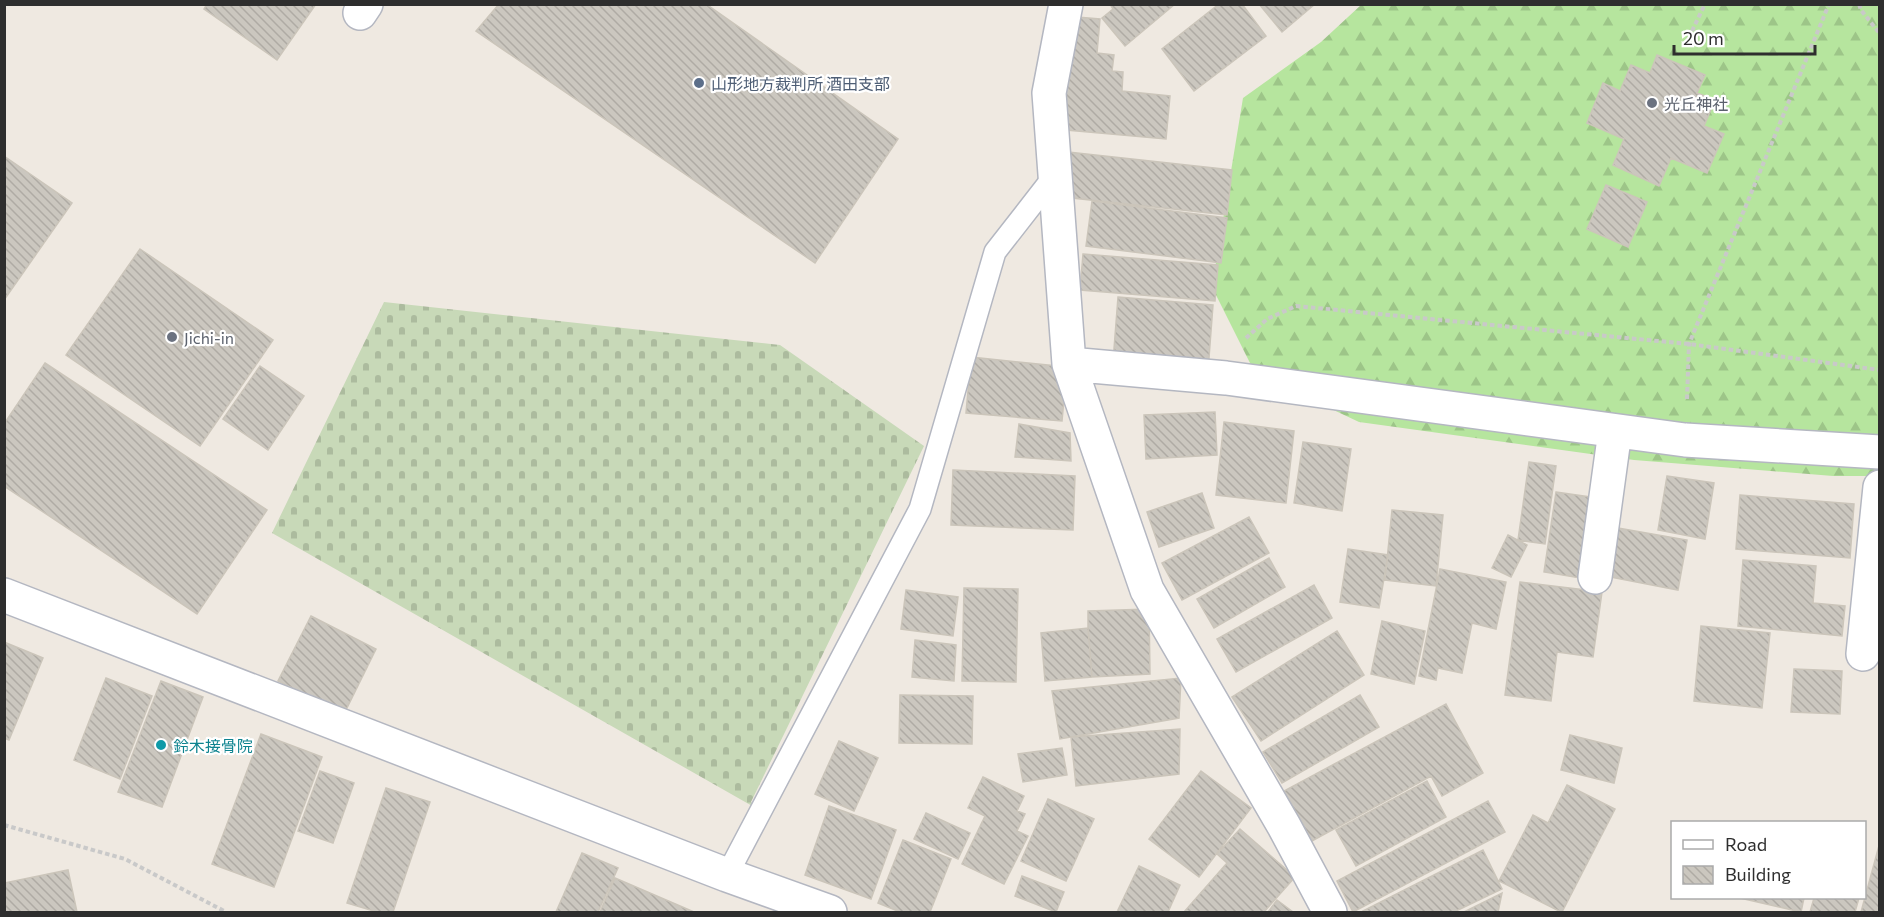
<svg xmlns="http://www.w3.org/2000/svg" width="1884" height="917" font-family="Commissioner,'Noto Sans JP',sans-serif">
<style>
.forest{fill:url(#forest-firs)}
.cemetery{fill:url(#cemetery-stones)}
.building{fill:url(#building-back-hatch);stroke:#cbc5ba;stroke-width:1.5}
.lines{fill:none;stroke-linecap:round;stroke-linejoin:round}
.service-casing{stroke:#b4b7c1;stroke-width:24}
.minor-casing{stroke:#b4b7c1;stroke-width:36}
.tertiary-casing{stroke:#b4b7c1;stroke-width:36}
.path{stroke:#c9c9c9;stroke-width:4;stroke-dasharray:4.5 3;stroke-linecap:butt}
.service{stroke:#fff;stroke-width:21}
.minor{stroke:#fff;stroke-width:33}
.tertiary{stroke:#fff;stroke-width:33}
.service-dot{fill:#5c6f8a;stroke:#fff;stroke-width:2}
.worship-dot{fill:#6b7280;stroke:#fff;stroke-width:2}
.culture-dot{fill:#0f9aa8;stroke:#fff;stroke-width:2}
.labels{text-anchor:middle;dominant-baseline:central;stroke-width:4.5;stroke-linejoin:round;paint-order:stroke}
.service-label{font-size:16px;fill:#4e5e75;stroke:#fff;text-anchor:start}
.worship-label{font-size:16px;fill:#5b616d;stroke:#fff;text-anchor:start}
.culture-label{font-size:16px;fill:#0d838f;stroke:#fff;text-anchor:start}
</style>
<defs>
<pattern id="forest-firs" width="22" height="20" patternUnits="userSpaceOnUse" patternTransform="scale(1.5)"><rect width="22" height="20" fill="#b6e59e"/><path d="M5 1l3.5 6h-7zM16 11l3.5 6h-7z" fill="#9dc588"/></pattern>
<pattern id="cemetery-stones" width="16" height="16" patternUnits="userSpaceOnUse" patternTransform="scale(1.5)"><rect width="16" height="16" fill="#c8d9b8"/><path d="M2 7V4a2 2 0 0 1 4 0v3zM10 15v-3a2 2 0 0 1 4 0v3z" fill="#acbb9e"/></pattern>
<pattern id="building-back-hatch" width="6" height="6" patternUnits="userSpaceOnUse" patternTransform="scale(1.5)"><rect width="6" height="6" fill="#cbc7bf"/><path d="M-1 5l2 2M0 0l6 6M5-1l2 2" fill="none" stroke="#afaba4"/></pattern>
</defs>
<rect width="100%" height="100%" fill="#efe9e1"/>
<path class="forest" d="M1361,5H1879V476H1833L1634,460L1359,422L1255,373L1212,287L1243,98L1321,42Z"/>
<path class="cemetery" d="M384,302L780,345L924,446L751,802L761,811L272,533Z"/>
<path class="building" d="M207,4H316L277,60L204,9Z
M499,4H706L898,139L815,263L476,31Z
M1110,4H1175L1125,46L1102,18L1113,9Z
M1219,4H1242L1266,36L1194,91L1162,49Z
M1259,4H1315L1282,32Z
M1065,16L1100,19L1097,53L1114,55L1112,71L1123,72L1122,91L1170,96L1166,139L1055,129Z
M1657,55L1705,75L1697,93L1715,100L1704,126L1724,134L1707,173L1671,158L1659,186L1613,165L1624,139L1587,123L1603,83L1620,91L1631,65L1650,73Z
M1068,152L1232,170L1227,215L1063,197Z
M4,156L72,203L4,300Z
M1606,185L1647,202L1628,247L1587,229Z
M1092,201L1227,218L1221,263L1086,246Z
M140,249L273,340L200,446L66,355Z
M1083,254L1218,265L1215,301L1080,290Z
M1118,297L1213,305L1208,371L1113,362Z
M971,357L1067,367L1062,421L966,413Z
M45,363L267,510L197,614L4,486V424Z
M260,366L304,396L268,450L223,419Z
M1215,412L1217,455L1146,459L1144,415Z
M1224,422L1294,431L1286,503L1216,495Z
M1019,424L1070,433L1071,461L1015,457Z
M1303,442L1351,449L1342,511L1294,503Z
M1529,462L1556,466L1545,544L1518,540Z
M953,470L1075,476L1073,530L951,525Z
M1667,476L1714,483L1705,539L1658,530Z
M1556,492L1604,499L1592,580L1544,572Z
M1202,493L1214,528L1159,547L1147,512Z
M1740,495L1854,504L1850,558L1736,549Z
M1392,510L1443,515L1436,586L1385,580Z
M1249,517L1269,553L1182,600L1162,563Z
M1618,528L1687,540L1678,590L1610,577Z
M1508,535L1527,545L1511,577L1492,568Z
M1348,549L1388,555L1379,608L1340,602Z
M1269,558L1285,587L1214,628L1197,599Z
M1743,560L1816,566L1813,603L1845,606L1842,636L1738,626Z
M1440,569L1506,582L1496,629L1472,623L1462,673L1438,668L1436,680L1419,676Z
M1520,582L1602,592L1593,657L1557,652L1551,701L1505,695Z
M1314,585L1332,618L1236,672L1217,639Z
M964,588L1018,589L1016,682L962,681Z
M906,590L958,597L953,636L901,629Z
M1149,609L1150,674L1092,677L1088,628V611Z
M311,616L376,649L344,714L278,681Z
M1382,621L1425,631L1414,684L1371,674Z
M1701,626L1770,633L1762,708L1694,701Z
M1088,628L1092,677L1045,681L1041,633Z
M1337,631L1364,675L1261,741L1232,697Z
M915,640L956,645L954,681L912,677Z
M4,642L43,658L9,740L4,738Z
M1794,669L1842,671L1840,714L1791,712Z
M106,678L152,696L120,779L74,760Z
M1181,678L1179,718L1060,739L1052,691Z
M161,681L203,697L162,807L118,792Z
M900,695L973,696L972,744L899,743Z
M1360,695L1379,727L1282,783L1263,752Z
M1446,704L1483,773L1442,796L1431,776L1312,841L1284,791Z
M1180,729L1179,774L1076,786L1071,737Z
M261,734L322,757L274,887L212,864Z
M1570,735L1622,748L1614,783L1561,770Z
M839,741L878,758L854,811L815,794Z
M1062,748L1067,775L1023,782L1018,754Z
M320,771L354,783L333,843L298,831Z
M1201,771L1251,808L1199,877L1149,839Z
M983,777L1024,796L1017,811L1025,814L1017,831L1028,836L1004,884L962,864L985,816L968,808Z
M1427,781L1446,817L1356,866L1336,830Z
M1567,785L1615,809L1562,912H1561L1499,881L1533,815L1548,823Z
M386,788L430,802L393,912H377L347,903Z
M1048,799L1094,819L1066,881L1021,861Z
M1488,801L1505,832L1353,912L1337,881Z
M829,806L896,830L871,899L805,875Z
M926,813L970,833L958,859L914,839Z
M1240,829L1295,877L1264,912H1184L1227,863L1217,854Z
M903,840L951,859L930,912H900L878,903Z
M1880,842V912H1861Z
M1483,850L1502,889L1454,912H1364L1363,911Z
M582,853L618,868L598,912H556Z
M1139,866L1180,885L1168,912H1117Z
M68,870L77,912H4V883Z
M1022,876L1064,892L1056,912L1015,896Z
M615,878L694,912H600Z
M1502,893L1498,912H1464Z
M1740,898H1804L1801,912Z
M1814,898H1859L1855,912H1810Z
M1277,900L1293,912H1268Z"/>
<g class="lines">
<g class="service-casing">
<path id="service" d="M727,875L920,509L995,252L1055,175"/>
</g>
<g class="minor-casing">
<path id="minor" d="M1066,4L1049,93L1069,364L1147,590L1284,826L1330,912
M360,13L366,4
M1069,364L1226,378L1685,440L1880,452
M1595,577L1615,431
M1863,654L1880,487"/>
</g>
<g class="tertiary-casing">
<path id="tertiary" d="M4,595L727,875L830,912"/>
</g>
<path class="path" d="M1859,4L1861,10L1880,34
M1692,31L1705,4
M1246,338L1267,319L1296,306L1689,344L1880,370
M1687,399L1689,344L1829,4
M4,825L125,859L226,912"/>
<use href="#service" class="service"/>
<use href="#minor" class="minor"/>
<use href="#tertiary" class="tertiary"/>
</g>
<circle class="service-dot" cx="699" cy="83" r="6"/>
<g class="worship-dot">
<circle cx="1652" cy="103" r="6"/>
<circle cx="172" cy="337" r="6"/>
</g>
<circle class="culture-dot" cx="161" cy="745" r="6"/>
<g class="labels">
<g class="service-label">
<text x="711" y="83">山形地方裁判所 酒田支部</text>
</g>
<g class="worship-label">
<text x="1664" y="103">光丘神社</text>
<text x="184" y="337">Jichi-in</text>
</g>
<g class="culture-label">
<text x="173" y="745">鈴木接骨院</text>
</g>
</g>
<rect width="1884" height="917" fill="none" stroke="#2e2e2e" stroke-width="12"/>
<rect x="1671" y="821" width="195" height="78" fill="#ffffff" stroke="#ababab" stroke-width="1.5"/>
<rect x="1683" y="840" width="30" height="9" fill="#ffffff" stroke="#ababab" stroke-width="1.5"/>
<text x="1725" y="851" font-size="18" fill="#2e2e2e">Road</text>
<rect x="1683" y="866" width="30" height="18" fill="url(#building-back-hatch)" stroke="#ababab" stroke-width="1.5"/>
<text x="1725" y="881" font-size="18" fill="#2e2e2e">Building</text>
<path d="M1674 45v9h141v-9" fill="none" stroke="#2e2e2e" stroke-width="3"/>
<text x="1683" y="45" font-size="18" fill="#2e2e2e" stroke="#ffffff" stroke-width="4.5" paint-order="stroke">20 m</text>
</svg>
